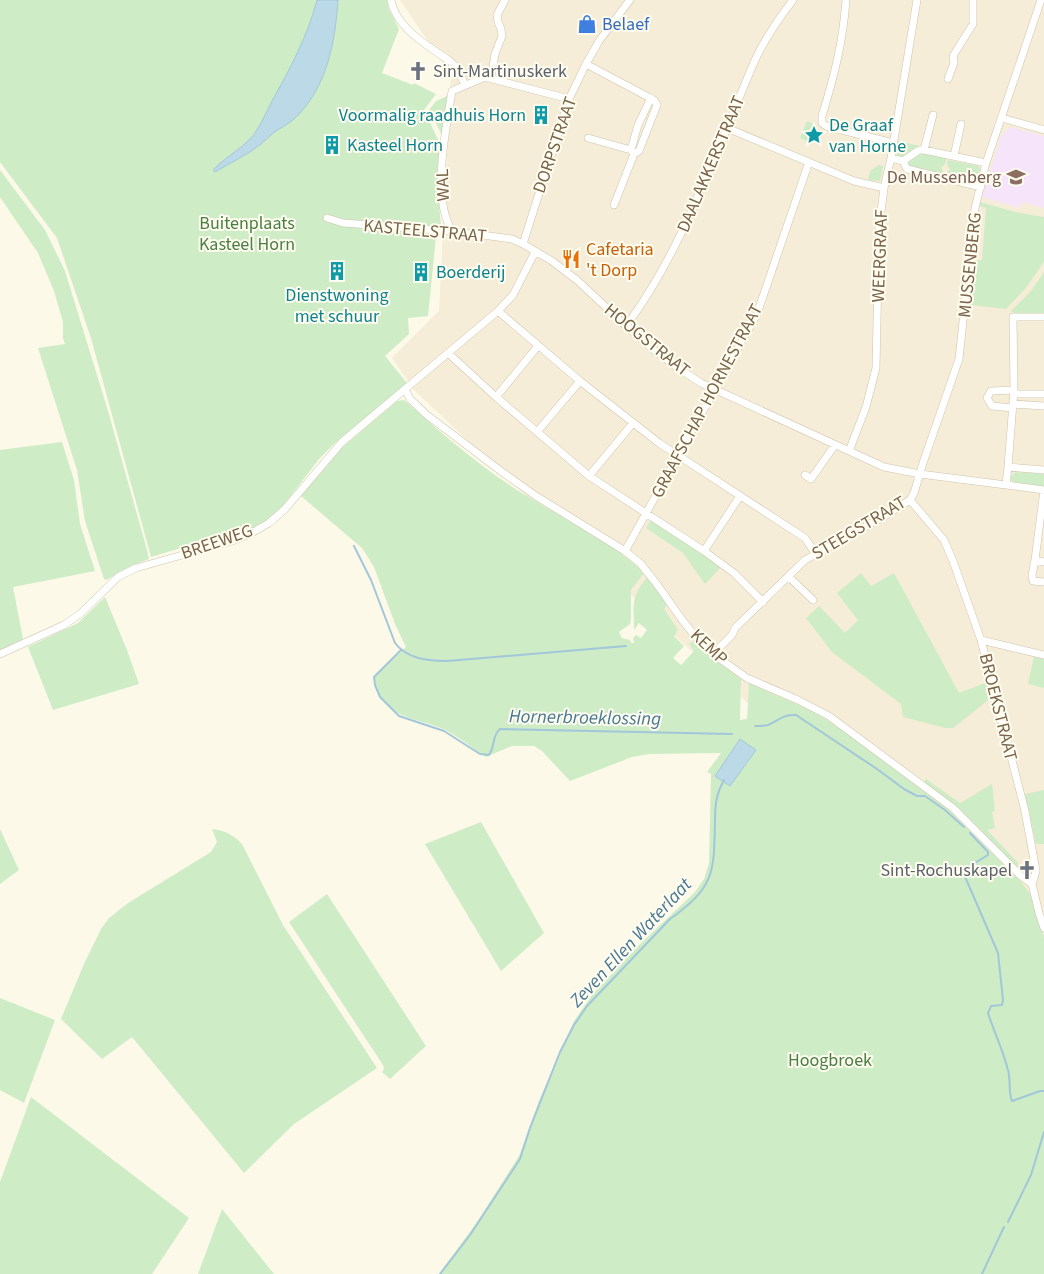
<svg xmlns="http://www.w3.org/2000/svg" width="1044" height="1274" font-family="'Source Sans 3',sans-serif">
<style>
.residential{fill:#f5edd7}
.education{fill:#f6e5fa}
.green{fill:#ceecc6}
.water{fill:#bcd9e8;stroke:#a2c7da}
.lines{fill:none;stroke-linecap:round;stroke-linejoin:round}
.stream{stroke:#a2c7da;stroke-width:2}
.minor-casing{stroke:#d0c3ad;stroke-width:8}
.minor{stroke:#fff;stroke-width:7}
.labels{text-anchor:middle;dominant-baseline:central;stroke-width:4;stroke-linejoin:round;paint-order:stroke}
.shop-label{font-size:18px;fill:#366cbe;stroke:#fffcf0;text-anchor:start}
.worship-label{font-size:18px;fill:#5b616d;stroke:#fffcf0;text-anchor:start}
.culture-label{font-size:18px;fill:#0d838f;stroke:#fffcf0;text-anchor:start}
.street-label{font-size:18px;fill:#79644b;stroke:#fffcf0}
.education-label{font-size:18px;fill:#785e54;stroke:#fffcf0;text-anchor:end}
.park-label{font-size:18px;fill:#497f42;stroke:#fffcf0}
.food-label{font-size:18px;fill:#c56008;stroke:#fffcf0;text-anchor:start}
.water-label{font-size:19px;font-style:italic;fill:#477894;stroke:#fffcf0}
</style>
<rect width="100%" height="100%" fill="#fdf9e9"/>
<path class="residential" d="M400,0H1044V1047L875,821L630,594L413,389L392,358L439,311L451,75Z"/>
<path class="education" d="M1010,127L1044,136V208L1022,202L1020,208L982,197L1001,136Z"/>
<path class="green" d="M0,0H387L389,9L399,29L382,73L413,85L414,83L436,94L424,110L440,144L437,176L441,227H437L428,316L408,318L409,334L385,356L407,383L335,443L319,459L283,506L267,520L247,532L225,537L224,535L151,557L91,338L57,238L0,162Z
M449,95L442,135L429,110L436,101Z
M807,121L814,124L818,138L809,142L800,138Z
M898,141L920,146L919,148L904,157H898L895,153Z
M922,153L947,157L945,164L941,168L944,173L943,177L908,167L905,163Z
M948,160L978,166L980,170L976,184L945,177V174L950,170L947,165Z
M879,165L883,166L880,181L868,180L870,171Z
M0,170L45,230L65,271L108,411L147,550L149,559L133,565L106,580L104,579L85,521L77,470L38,348L65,344L63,338V322L54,291L38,253L0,197Z
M980,202L1015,212L1044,217V262L1025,289L1006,309L970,305L975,260H982L986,208L980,206Z
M1044,272V314H1015L1011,311L1031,291Z
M404,400C440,432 477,464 517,490C559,517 605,537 642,571L644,573L631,590V620L630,624L619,632L622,638L630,640L631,643H634L633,638L636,635L641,638L647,630L639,623L634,630C634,604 630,599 647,577L667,605L664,609L678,630L674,636L684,646L673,658L681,665L694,651L689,644L693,641L707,654L741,679L740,720L747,719L749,683L816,713L849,735L949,810L1022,883L1030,894L1044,937V1274H439L477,1222L519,1156L540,1098L574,1021L592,995L637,947L695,892L704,879L709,863L711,774L707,772L721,753L649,754L632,757L570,781L542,751L534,746H512L486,757C472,748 458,736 443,729C413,716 381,719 374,677L406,647L395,624L374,567L362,548L301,496L332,456L397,401Z
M62,442L74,480L80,524L95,571L13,587L23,639L0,650V450Z
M1016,472L1044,474V487L1014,483L1011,480V476Z
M652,519L721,567L705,584L683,553L646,528Z
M861,573L871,586L894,573L959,693L988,682L992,697L953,728H946L903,717L901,704L832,652L806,618L819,606L845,633L858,620L837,593Z
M105,597L127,650L139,684L53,710L28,647L78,623Z
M1034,656L1044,659V688L1028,684Z
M926,779L960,803L992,784L995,811L992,812L995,828L987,830L1021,866H1027L1031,864L1026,840L1029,841C1031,851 1039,872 1025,876L953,805L924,782Z
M1044,790V844H1036L1025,794Z
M481,822L544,933L501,971L425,844Z
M0,829L19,870L0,884Z
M212,829C226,831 232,834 242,844L283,925L377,1068L294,1124L244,1173L132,1037L102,1059L61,1019L84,964L101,929L109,918L128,903L211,852L217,842Z
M327,894L426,1046L390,1079L382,1072L384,1069L383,1065L289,922Z
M0,998L55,1020L24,1103L0,1090Z
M31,1097L189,1218L152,1274H0V1182Z
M222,1209L274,1274H198Z"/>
<path class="water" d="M317,0H338C335,43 327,88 294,119C288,125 279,128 272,134C268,137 265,141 261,144C247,155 230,163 215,172L213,170C224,158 240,150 251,138C260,127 266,113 272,101C290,69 308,35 317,0Z
M740,739L756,750L730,786L715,776Z"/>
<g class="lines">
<path class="stream" d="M354,546L371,580L395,643C407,659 428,661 447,661L626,646
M401,650L374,677L375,685L380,697L399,716L444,731L480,754L489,755C495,747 492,735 500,729L732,734
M755,726C759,726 764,726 768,725C778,721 783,714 796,715L877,769L904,789L917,796H925L945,810L964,827
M970,833L988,852V855L965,869L963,872L998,953L1003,1000L1002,1005L991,1006L988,1013C994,1032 1003,1050 1008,1070C1011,1080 1008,1092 1012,1101L1040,1091H1044
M1008,1222L1031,1175L1044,1132
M440,1274L470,1235L520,1159L530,1128L560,1052L574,1025L587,1006L670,919C715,887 714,872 715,821C715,805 716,794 724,780
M982,1274L1004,1227"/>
<g class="minor-casing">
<path id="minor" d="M391,0C397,30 428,45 451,62L457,68L465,85
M846,0C843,42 834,77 822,116V123L826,126L893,143
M586,64L654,100L657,105L639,151L634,154
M491,78L495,54L502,36L501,29L498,22L497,15L505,0
M948,79L954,63L953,56L973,24V0
M1002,118L1044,130
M727,128L854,181L884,188
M588,138L631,150
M924,150L933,115
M954,156L961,124
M891,158L903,161L919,150H924L986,163
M903,161L907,169L981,187
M614,205L634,154L631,150L638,125L651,98
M327,218L343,223L452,231L512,239L523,244L552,261L578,281L626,326L653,349L675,366L701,383L884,467L920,474L1006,485
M452,231C431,197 446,129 452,91L485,77L569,99
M523,244L569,99L586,64L599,41L630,0
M498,311L580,381L659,443L805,538L815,553
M626,326C671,266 698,197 727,128C737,104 746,80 756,58C766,37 779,18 793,0
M448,353L496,397L589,476L704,551L734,573L763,602
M405,389L410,399L427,415L502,472L536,496L625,551L640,563L656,583L683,621L699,641L713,654L747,678L798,700L829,716L953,808L1021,876L1032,884
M1014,394H1044
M496,397L538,346
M1014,404L1044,406
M1013,408L992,406L987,398L991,391L1014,390
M537,432L580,381
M849,451L866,407L876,368L879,227L884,188L891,158L917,0
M1008,467L1014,390L1013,317H1044
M1044,470L1008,467L1006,485L1044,490
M805,475L811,479L835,445
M589,476L633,423
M1044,490L1035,560L1032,575L1033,581L1044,582
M910,500L944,540L953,561L981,640L1025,811L1036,871L1032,884L1039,913L1044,928
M625,551L757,314L809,162
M704,551L740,496
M1035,560L1044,562
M789,577L813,600
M981,640L1044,655
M0,654L64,625L80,614L118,577L136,568L232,541L248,535L269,523L285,509L342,442L498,311L513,295L535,252
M713,654L732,635L735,628L805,560L883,517L910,500L914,493L923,463L959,359L975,208L986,163L1041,0"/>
</g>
<use href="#minor" class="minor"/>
</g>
<defs>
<g id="shop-bare" transform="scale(1.5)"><path d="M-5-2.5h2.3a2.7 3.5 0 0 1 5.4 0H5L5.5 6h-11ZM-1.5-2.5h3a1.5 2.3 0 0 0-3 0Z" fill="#3f7fe0" stroke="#fffcf0" stroke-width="2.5" paint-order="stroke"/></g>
<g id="church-bare" transform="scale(1.5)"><path d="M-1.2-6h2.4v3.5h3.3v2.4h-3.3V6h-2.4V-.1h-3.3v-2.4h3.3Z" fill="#6b7280" stroke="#fffcf0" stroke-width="2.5" paint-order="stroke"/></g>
<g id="building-bare" transform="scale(1.5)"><path d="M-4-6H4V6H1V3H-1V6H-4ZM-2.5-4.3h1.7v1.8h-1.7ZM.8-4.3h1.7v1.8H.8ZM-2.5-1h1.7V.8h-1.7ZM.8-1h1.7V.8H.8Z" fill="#0f9aa8" stroke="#fffcf0" stroke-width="2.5" paint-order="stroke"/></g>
<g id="sight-bare" transform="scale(1.5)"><path d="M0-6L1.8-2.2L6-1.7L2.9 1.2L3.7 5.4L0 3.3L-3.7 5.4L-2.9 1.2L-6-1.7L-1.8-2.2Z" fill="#0f9aa8" stroke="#fffcf0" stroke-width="2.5" paint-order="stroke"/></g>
<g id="school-bare" transform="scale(1.5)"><path d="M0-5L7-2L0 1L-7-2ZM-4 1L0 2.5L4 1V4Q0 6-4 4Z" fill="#8d6e63" stroke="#fffcf0" stroke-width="2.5" paint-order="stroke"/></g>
<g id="restaurant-bare" transform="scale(1.5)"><path d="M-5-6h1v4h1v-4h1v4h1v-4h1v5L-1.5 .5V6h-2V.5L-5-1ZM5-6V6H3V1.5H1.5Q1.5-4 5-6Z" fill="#e8710a" stroke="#fffcf0" stroke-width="2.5" paint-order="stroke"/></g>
</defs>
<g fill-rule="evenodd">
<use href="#shop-bare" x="587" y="24"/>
<use href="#church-bare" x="418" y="71"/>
<use href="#building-bare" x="541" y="115"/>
<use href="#sight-bare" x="814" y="135"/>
<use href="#building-bare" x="332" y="145"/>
<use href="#school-bare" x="1016" y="177"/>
<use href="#restaurant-bare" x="571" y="259"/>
<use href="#building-bare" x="337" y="271"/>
<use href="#building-bare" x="421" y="272"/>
<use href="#church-bare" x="1027" y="870"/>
</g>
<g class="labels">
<g class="shop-label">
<text x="602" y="24">Belaef</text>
</g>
<g class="worship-label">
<text x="433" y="71">Sint-Martinuskerk</text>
<text x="1012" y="870" text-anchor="end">Sint-Rochuskapel</text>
</g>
<g class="culture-label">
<text x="526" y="115" text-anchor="end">Voormalig raadhuis Horn</text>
<text x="829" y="125">De Graaf<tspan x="829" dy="21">van Horne</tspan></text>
<text x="347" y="145">Kasteel Horn</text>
<text x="436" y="272">Boerderij</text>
<text x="337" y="295" text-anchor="middle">Dienstwoning<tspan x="337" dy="21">met schuur</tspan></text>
</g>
<g class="street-label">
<text transform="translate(555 145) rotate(-71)">DORPSTRAAT</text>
<text transform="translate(711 164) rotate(-67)">DAALAKKERSTRAAT</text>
<text transform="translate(443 185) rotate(-92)">WAL</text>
<text transform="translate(425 231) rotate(5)">KASTEELSTRAAT</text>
<text transform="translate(880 256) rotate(-88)">WEERGRAAF</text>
<text transform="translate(970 265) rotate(-84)">MUSSENBERG</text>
<text transform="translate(647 340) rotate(39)">HOOGSTRAAT</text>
<text transform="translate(707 401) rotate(-62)">GRAAFSCHAP HORNESTRAAT</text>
<text transform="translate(859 528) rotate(-31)">STEEGSTRAAT</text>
<text transform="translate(217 542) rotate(-19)">BREEWEG</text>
<text transform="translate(709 647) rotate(43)">KEMP</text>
<text transform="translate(998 707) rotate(76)">BROEKSTRAAT</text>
</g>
<g class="education-label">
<text x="1001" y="177">De Mussenberg</text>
</g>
<g class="park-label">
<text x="247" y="223">Buitenplaats<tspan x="247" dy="21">Kasteel Horn</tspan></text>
<text x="830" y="1060">Hoogbroek</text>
</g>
<g class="food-label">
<text x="586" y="249">Cafetaria<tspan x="586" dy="21">'t Dorp</tspan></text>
</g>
<g class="water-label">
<text transform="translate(585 718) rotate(1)">Hornerbroeklossing</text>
<text transform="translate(631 943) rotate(-47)">Zeven Ellen Waterlaat</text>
</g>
</g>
</svg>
